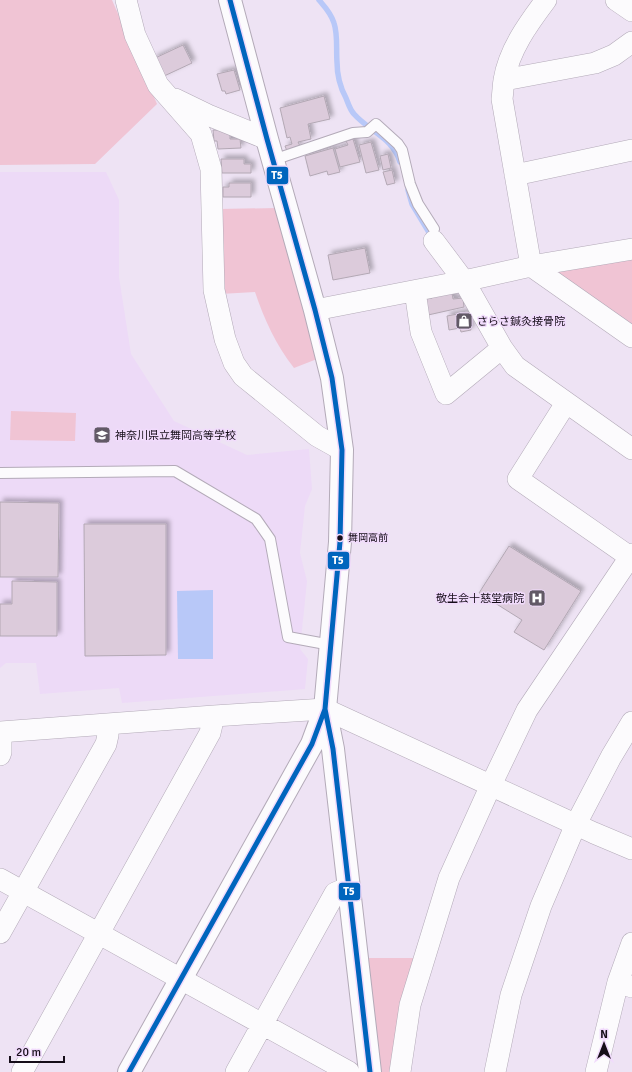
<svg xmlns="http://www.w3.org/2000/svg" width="632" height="1072" font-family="Signika,'Noto Sans JP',sans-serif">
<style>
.built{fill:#eddaf7}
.green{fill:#f0c4d4}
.water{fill:#b8c8f8}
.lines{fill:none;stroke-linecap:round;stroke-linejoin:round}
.stream{stroke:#b8c8f8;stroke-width:5.5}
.building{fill:#dccbdb;stroke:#b3a8b4;filter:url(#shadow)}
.lane-casing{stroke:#b3aab8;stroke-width:12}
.street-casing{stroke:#b3aab8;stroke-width:22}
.secondary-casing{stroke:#b3aab8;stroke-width:24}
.lane{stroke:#fcfbfd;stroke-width:10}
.street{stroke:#fcfbfd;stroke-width:21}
.secondary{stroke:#fcfbfd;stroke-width:22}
.bus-1-casing{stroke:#f1dbfc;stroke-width:8}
.bus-1{stroke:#0065bd;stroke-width:5}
.bus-dot{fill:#160e19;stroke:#f1dbfc;stroke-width:1.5}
.labels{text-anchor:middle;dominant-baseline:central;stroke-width:3;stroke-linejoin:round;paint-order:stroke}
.bus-label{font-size:10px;fill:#160e19;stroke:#f1dbfc;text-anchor:start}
.poi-label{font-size:11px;fill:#160e19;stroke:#f1dbfc;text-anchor:start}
.line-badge{stroke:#f1dbfc;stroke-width:1.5}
.badge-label{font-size:11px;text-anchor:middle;font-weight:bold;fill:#fff}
</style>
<defs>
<filter id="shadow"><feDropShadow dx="3.5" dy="-3.5" stdDeviation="2" flood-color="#0004"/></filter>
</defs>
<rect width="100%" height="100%" fill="#eee3f4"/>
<path class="built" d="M0,172H106L119,200V277L131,354L174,421L247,455L309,449L312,489L305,506L300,553L307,581L300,649L308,659L305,689L122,703L119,688L40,694L36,663H6L0,668Z"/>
<path class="green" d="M0,0H112L157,104L95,164L0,165Z
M276,208L317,359L294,368C276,345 264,319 255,292L220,294L219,209Z
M632,259V327L553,272Z
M11,411L76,413L75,441L10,440Z
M366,958H417L393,1072H376Z"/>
<path class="water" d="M213,590V659H178L177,591Z"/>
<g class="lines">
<path class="stream" d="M319,0C325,7 331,13 334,23C338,35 336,49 337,62C337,75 340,87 346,98C348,103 350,110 354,114C370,132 393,138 400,162
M408,190L412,204L433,239"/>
</g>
<path class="building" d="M183,45L192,63L162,77L153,59Z
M234,70L240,90L226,94L225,91H222L217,74Z
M324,96L330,119L308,124L311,139L298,142L300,146L287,151L285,146L292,144L290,137L287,138L280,108Z
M213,130H230V139H240L241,148L218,149L217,141H214Z
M353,139L360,162L340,167L335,149L348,145L346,141Z
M371,142L379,170L366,173L359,145Z
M333,148L340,172L328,175L327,171L310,176L305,156Z
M388,154L391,168L383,170L380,156Z
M221,159H244V164H251V173H222Z
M392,170L395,183L387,185L383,172Z
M229,183H251V197H223V187H229Z
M365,248L370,273L333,280L328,255Z
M452,293L453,299L463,298L464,307L428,315L426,299L432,298L431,296Z
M468,312L471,330L461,332L460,328L449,330L447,316Z
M0,502L59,503L58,577H0Z
M84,524H166V655L85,656Z
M509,546L581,591L544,650L514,632L522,620L479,593Z
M12,581L57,582V636H0V604H12Z"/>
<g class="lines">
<g class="lane-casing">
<path id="lane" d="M273,160L353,133L367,132L376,124L398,144L402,150L410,184L418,204L434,229
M0,473L175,471L256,519L270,539L288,637L331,645"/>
</g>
<g class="street-casing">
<path id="street" d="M126,0L135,35L158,85L201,134L211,169L214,290L225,339L234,363L243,376L317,436L342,450
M546,0C528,24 509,50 504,80C503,86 503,92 502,99L531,266L632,337
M616,0L632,11
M504,80L595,63L614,55L632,42
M175,99L208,115L267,139
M515,175L632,150
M434,241L464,281L502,348L515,366L632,449
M415,291L421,332L446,394L502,348
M315,310L464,281L531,266L632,249
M566,403L518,479L630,557
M0,732L214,716L325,709L594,833L632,849
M0,755L1,752V732
M0,879L349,1072
M0,933L106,744L108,735V724
M632,943L618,982L632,987
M22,1072L210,733L214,716
M236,1072L335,893L349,887
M400,1072L410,1005L449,878L491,785L527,710L632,554
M495,1072L511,995L541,906L576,824L611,757L632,722
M596,1072L618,982"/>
</g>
<g class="secondary-casing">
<path id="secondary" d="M230,0L267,139L315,310L332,378L342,450L340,542L325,709L333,749L370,1072
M129,1072L312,744L325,709"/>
</g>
<use href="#lane" class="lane"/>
<use href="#street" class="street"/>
<use href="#secondary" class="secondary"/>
<g class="bus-1-casing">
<path id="bus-1" d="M230,0L267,139L315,310L332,378L342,450L340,542L325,709L333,749L370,1072
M129,1072L312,744L325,709"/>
</g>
<use href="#bus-1" class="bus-1"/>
</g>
<defs>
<g id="shop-square" transform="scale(0.9)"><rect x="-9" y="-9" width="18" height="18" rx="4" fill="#625966" stroke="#f1dbfc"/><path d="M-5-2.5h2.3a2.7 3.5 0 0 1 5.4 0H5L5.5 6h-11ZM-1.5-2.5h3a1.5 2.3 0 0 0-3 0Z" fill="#fff"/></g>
<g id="school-square" transform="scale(0.9)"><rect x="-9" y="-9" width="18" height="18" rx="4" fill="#625966" stroke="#f1dbfc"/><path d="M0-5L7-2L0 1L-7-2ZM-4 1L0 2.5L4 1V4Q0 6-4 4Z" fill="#fff"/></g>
<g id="hospital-square" transform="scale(0.9)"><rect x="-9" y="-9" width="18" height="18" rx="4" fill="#625966" stroke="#f1dbfc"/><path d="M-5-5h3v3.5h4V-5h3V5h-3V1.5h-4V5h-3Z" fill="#fff"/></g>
</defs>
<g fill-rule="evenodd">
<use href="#shop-square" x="464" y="321"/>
<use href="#school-square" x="102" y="435"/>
<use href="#hospital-square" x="537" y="598"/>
</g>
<circle class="bus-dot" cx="340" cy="538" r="3.5"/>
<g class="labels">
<g class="bus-label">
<text x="348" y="538">舞岡高前</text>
</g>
<g class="poi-label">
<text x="477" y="321">さらさ鍼灸接骨院</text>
<text x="115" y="435">神奈川県立舞岡高等学校</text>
<text x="524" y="598" text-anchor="end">敬生会十慈堂病院</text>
</g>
</g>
<g class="line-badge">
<rect x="266" y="166" width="23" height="19" rx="4" fill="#0065bd"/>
<rect x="327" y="551" width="23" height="19" rx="4" fill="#0065bd"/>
<rect x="338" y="882" width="23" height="19" rx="4" fill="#0065bd"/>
</g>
<g class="badge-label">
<text x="277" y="179">T5</text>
<text x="338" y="564">T5</text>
<text x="349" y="895">T5</text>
</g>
<g transform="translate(604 1044)" stroke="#f1dbfc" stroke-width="3" paint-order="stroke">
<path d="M0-3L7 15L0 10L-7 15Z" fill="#160e19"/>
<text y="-6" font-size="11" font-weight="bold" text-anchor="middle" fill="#160e19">N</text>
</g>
<path d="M10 1056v6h54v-6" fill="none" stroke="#160e19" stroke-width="2"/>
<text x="16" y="1056" font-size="12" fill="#160e19" stroke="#f1dbfc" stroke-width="3" paint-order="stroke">20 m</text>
</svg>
